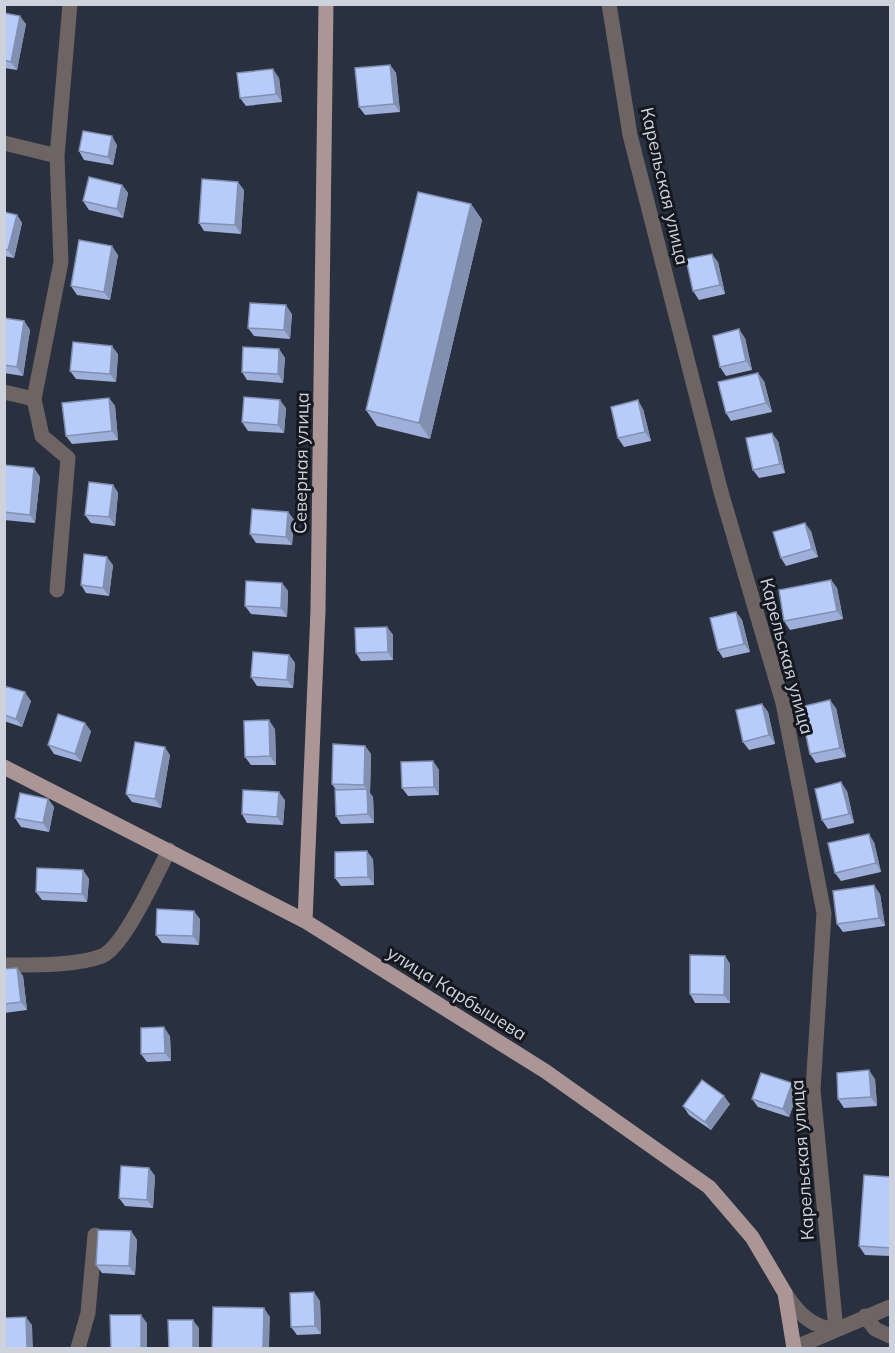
<svg xmlns="http://www.w3.org/2000/svg" width="895" height="1353" font-family="Mulish,sans-serif">
<style>
.lines{fill:none;stroke-linecap:round;stroke-linejoin:round}
.minor{stroke:#6e6463;stroke-width:15}
.major{stroke:#ab9695;stroke-width:15}
.wall{fill:#9eafd9}
.shaded-wall{fill:#818fb0}
.building{fill:#b8ccfc;stroke:#818fb0;stroke-width:1.5}
.labels{text-anchor:middle;dominant-baseline:central;stroke-width:6;stroke-linejoin:round;paint-order:stroke}
.street-label{font-size:18px;fill:#ced2dd;stroke:#15181f}
</style>
<rect width="100%" height="100%" fill="#29303f"/>
<g class="lines">
<path class="minor" d="M609,4L630,135L721,492L783,703L824,913L813,1090L836,1330C811,1327 798,1313 785,1293
M4,143L57,156
M4,392L34,399
M57,590L68,458L42,436L34,399L61,262L57,156L70,4
M4,965C32,965 76,966 102,956C124,947 157,873 169,850
M865,1316L875,1329L890,1336
M78,1348L88,1313L95,1235
M794,1348L890,1307"/>
<path class="major" d="M4,767L305,921L545,1071L709,1187L752,1237L785,1293L794,1348
M305,921L318,610L326,4"/>
</g>
<path class="wall" d="M4,13L26,24L17,70L4,68Z
M390,65L396,73L400,112L365,115L359,107Z
M279,78L282,102L246,106L240,98Z
M117,145L113,165L84,160L79,151Z
M122,185L128,193L123,218L89,210L83,201Z
M244,190L241,234L204,231L199,223Z
M471,204L482,220L430,439L377,426L366,410Z
M4,212L17,215L22,223L14,258L4,256Z
M118,255L110,300L77,295L71,286Z
M718,262L725,294L699,300L693,291Z
M292,314L290,339L254,336L248,328Z
M4,318L24,321L30,330L23,376L4,373Z
M745,338L752,370L726,376L720,367Z
M279,349L285,358L283,383L247,380L242,372Z
M118,354L116,382L76,379L70,371Z
M764,381L772,412L731,421L726,413Z
M109,398L115,406L118,440L72,444L66,436Z
M286,408L284,433L248,431L242,422Z
M643,409L651,441L624,447L618,438Z
M778,441L785,473L759,478L753,470Z
M4,465L34,468L40,477L35,523L4,520Z
M113,485L118,493L115,526L91,523L85,515Z
M288,512L294,520L292,545L256,543L250,534Z
M811,531L818,557L786,566L781,558Z
M113,565L109,596L86,593L81,585Z
M831,580L837,588L843,619L790,630L784,621Z
M282,583L288,591L287,617L251,614L245,606Z
M736,612L742,620L750,652L723,658L718,650Z
M387,627L393,635V660L361,661L356,653Z
M289,655L295,663L293,688L257,686L251,677Z
M4,686L31,701L22,727L4,721Z
M762,704L768,712L775,744L749,750L743,742Z
M836,708L846,757L816,763L810,754Z
M275,729L276,765H251L245,757Z
M91,731L81,762L54,754L48,745Z
M365,746L371,754L370,793L373,797L374,823L341,824L336,816V790L332,784Z
M170,755L161,808L132,802L126,794Z
M433,761L439,770V795L408,796L402,788Z
M847,791L854,823L828,829L822,820Z
M48,799L54,807L49,832L21,827L15,818Z
M285,800L283,825L247,823L242,814Z
M874,842L881,872L841,881L835,873Z
M373,859L374,885L341,886L335,878Z
M83,870L89,879L87,902L42,900L36,892Z
M880,894L885,926L843,932L837,924Z
M200,919L199,945L162,943L156,935Z
M725,956L730,964V1003H695L690,994Z
M17,968L23,976L27,1010L4,1013V969Z
M170,1036L171,1061L147,1062L141,1054Z
M875,1079L877,1106L844,1108L838,1099Z
M792,1083L798,1092L789,1117L758,1107L752,1099Z
M730,1104L711,1130L689,1115L683,1106Z
M149,1168L155,1176L153,1208L125,1206L119,1198Z
M891,1177V1256L865,1255L859,1246Z
M131,1231L137,1240L135,1275L102,1273L96,1265Z
M320,1301L321,1334L297,1335L291,1327Z"/>
<path class="shaded-wall" d="M20,16L26,24L17,70L11,62Z
M390,65L396,73L400,112L394,104Z
M273,69L279,78L282,102L276,94Z
M112,136L117,145L113,165L108,157Z
M238,182L244,190L241,234L235,225Z
M122,185L128,193L123,218L117,209Z
M471,204L482,220L430,439L419,423Z
M17,215L22,223L14,258L8,250Z
M112,246L118,255L110,300L104,292Z
M712,254L718,262L725,294L720,285Z
M286,305L292,314L290,339L284,330Z
M24,321L30,330L23,376L17,367Z
M739,329L745,338L752,370L746,361Z
M112,346L118,354L116,382L110,374Z
M279,349L285,358L283,383L278,374Z
M758,373L764,381L772,412L766,403Z
M109,398L115,406L118,440L112,431Z
M280,400L286,408L284,433L278,425Z
M638,400L643,409L651,441L645,432Z
M4,413L6,415L4,429Z
M772,433L778,441L785,473L780,464Z
M34,468L40,477L35,523L30,515Z
M113,485L118,493L115,526L109,517Z
M288,512L294,520L292,545L286,537Z
M805,523L811,531L818,557L812,549Z
M107,557L113,565L109,596L103,588Z
M831,580L837,588L843,619L837,611Z
M282,583L288,591L287,617L281,608Z
M736,612L742,620L750,652L744,644Z
M387,627L393,635V660L388,652Z
M289,655L295,663L293,688L287,680Z
M25,692L31,701L22,727L16,719Z
M830,700L836,708L846,757L840,748Z
M762,704L768,712L775,744L769,735Z
M269,720L275,729L276,765L270,756Z
M85,723L91,731L81,762L75,754Z
M365,746L371,754L370,793L373,797L374,823L368,814L367,790L364,785Z
M165,747L170,755L161,808L155,799Z
M433,761L439,770V795L434,787Z
M841,782L847,791L854,823L849,814Z
M279,792L285,800L283,825L277,817Z
M48,799L54,807L49,832L43,823Z
M869,834L874,842L881,872L876,863Z
M367,851L373,859L374,885L368,877Z
M83,870L89,879L87,902L82,894Z
M874,885L880,894L885,926L879,918Z
M194,911L200,919L199,945L193,936Z
M725,956L730,964V1003L724,995Z
M17,968L23,976L27,1010L21,1002Z
M164,1027L170,1036L171,1061L165,1053Z
M869,1070L875,1079L877,1106L871,1097Z
M792,1083L798,1092L789,1117L783,1109Z
M724,1096L730,1104L711,1130L705,1122Z
M149,1168L155,1176L153,1208L147,1200Z
M131,1231L137,1240L135,1275L129,1266Z
M314,1292L320,1301L321,1334L315,1326Z
M264,1308L270,1317L269,1348H263Z
M141,1315L147,1323V1348H141Z
M26,1317L32,1325L33,1348H27Z
M193,1320L199,1328V1348H193Z"/>
<path class="building" d="M4,13L20,16L11,62L4,60Z
M390,65L394,104L359,107L355,68Z
M273,69L276,94L240,98L237,73Z
M83,131L112,136L108,157L79,151Z
M89,177L122,185L117,209L83,201Z
M202,179L238,182L235,225L199,223Z
M418,192L471,204L419,423L366,410Z
M4,212L17,215L8,250L4,249Z
M79,240L112,246L104,292L71,286Z
M712,254L720,285L693,291L686,259Z
M250,303L286,305L284,330L248,328Z
M4,318L24,321L17,367L4,365Z
M739,329L746,361L720,367L713,336Z
M73,342L112,346L110,374L70,371Z
M243,347L279,349L278,374L242,372Z
M758,373L766,403L726,413L718,382Z
M244,397L280,400L278,425L242,422Z
M109,398L112,431L66,436L62,403Z
M638,400L645,432L618,438L611,407Z
M772,433L780,464L753,470L746,438Z
M4,465L34,468L30,515L4,512Z
M89,482L113,485L109,517L85,515Z
M252,509L288,512L286,537L250,534Z
M805,523L812,549L781,558L773,532Z
M84,554L107,557L103,588L81,585Z
M831,580L837,611L784,621L779,590Z
M246,581L282,583L281,608L245,606Z
M736,612L744,644L718,650L710,618Z
M387,627L388,652L356,653L355,628Z
M253,652L289,655L287,680L251,677Z
M4,686L25,692L16,719L4,715Z
M830,700L840,748L810,754L800,707Z
M762,704L769,735L743,742L736,710Z
M58,714L85,723L75,754L48,745Z
M269,720L270,756L245,757L244,721Z
M135,742L165,747L155,799L126,794Z
M333,744L365,746L364,785L332,784Z
M433,761L434,787L402,788L401,762Z
M841,782L849,814L822,820L815,789Z
M367,789L368,814L336,816L335,790Z
M243,790L279,792L277,817L242,814Z
M20,793L48,799L43,823L15,818Z
M869,834L876,863L835,873L828,843Z
M367,851L368,877L335,878V852Z
M37,868L83,870L82,894L36,892Z
M874,885L879,918L837,924L833,891Z
M157,909L194,911L193,936L156,935Z
M690,955L725,956L724,995L690,994Z
M17,968L21,1002L4,1004V969Z
M164,1027L165,1053L141,1054V1028Z
M869,1070L871,1097L838,1099L837,1073Z
M761,1073L792,1083L783,1109L752,1099Z
M702,1080L724,1096L705,1122L683,1106Z
M121,1166L149,1168L147,1200L119,1198Z
M864,1175L891,1177V1248L859,1246Z
M98,1230L131,1231L129,1266L96,1265Z
M314,1292L315,1326L291,1327L290,1293Z
M213,1307L264,1308L263,1348H212Z
M110,1315H141V1348H111Z
M26,1317L27,1348H4V1318Z
M168,1320H193V1348H169Z"/>
<g class="labels">
<g class="street-label">
<text transform="translate(665 186) rotate(77)">Карельская улица</text>
<text transform="translate(301 463) rotate(-89)">Северная улица</text>
<text transform="translate(787 656) rotate(75)">Карельская улица</text>
<text transform="translate(457 993) rotate(32)">улица Карбышева</text>
<text transform="translate(802 1160) rotate(-94)">Карельская улица</text>
</g>
</g>
<rect width="895" height="1353" fill="none" stroke="#ced2dd" stroke-width="12"/>
</svg>
